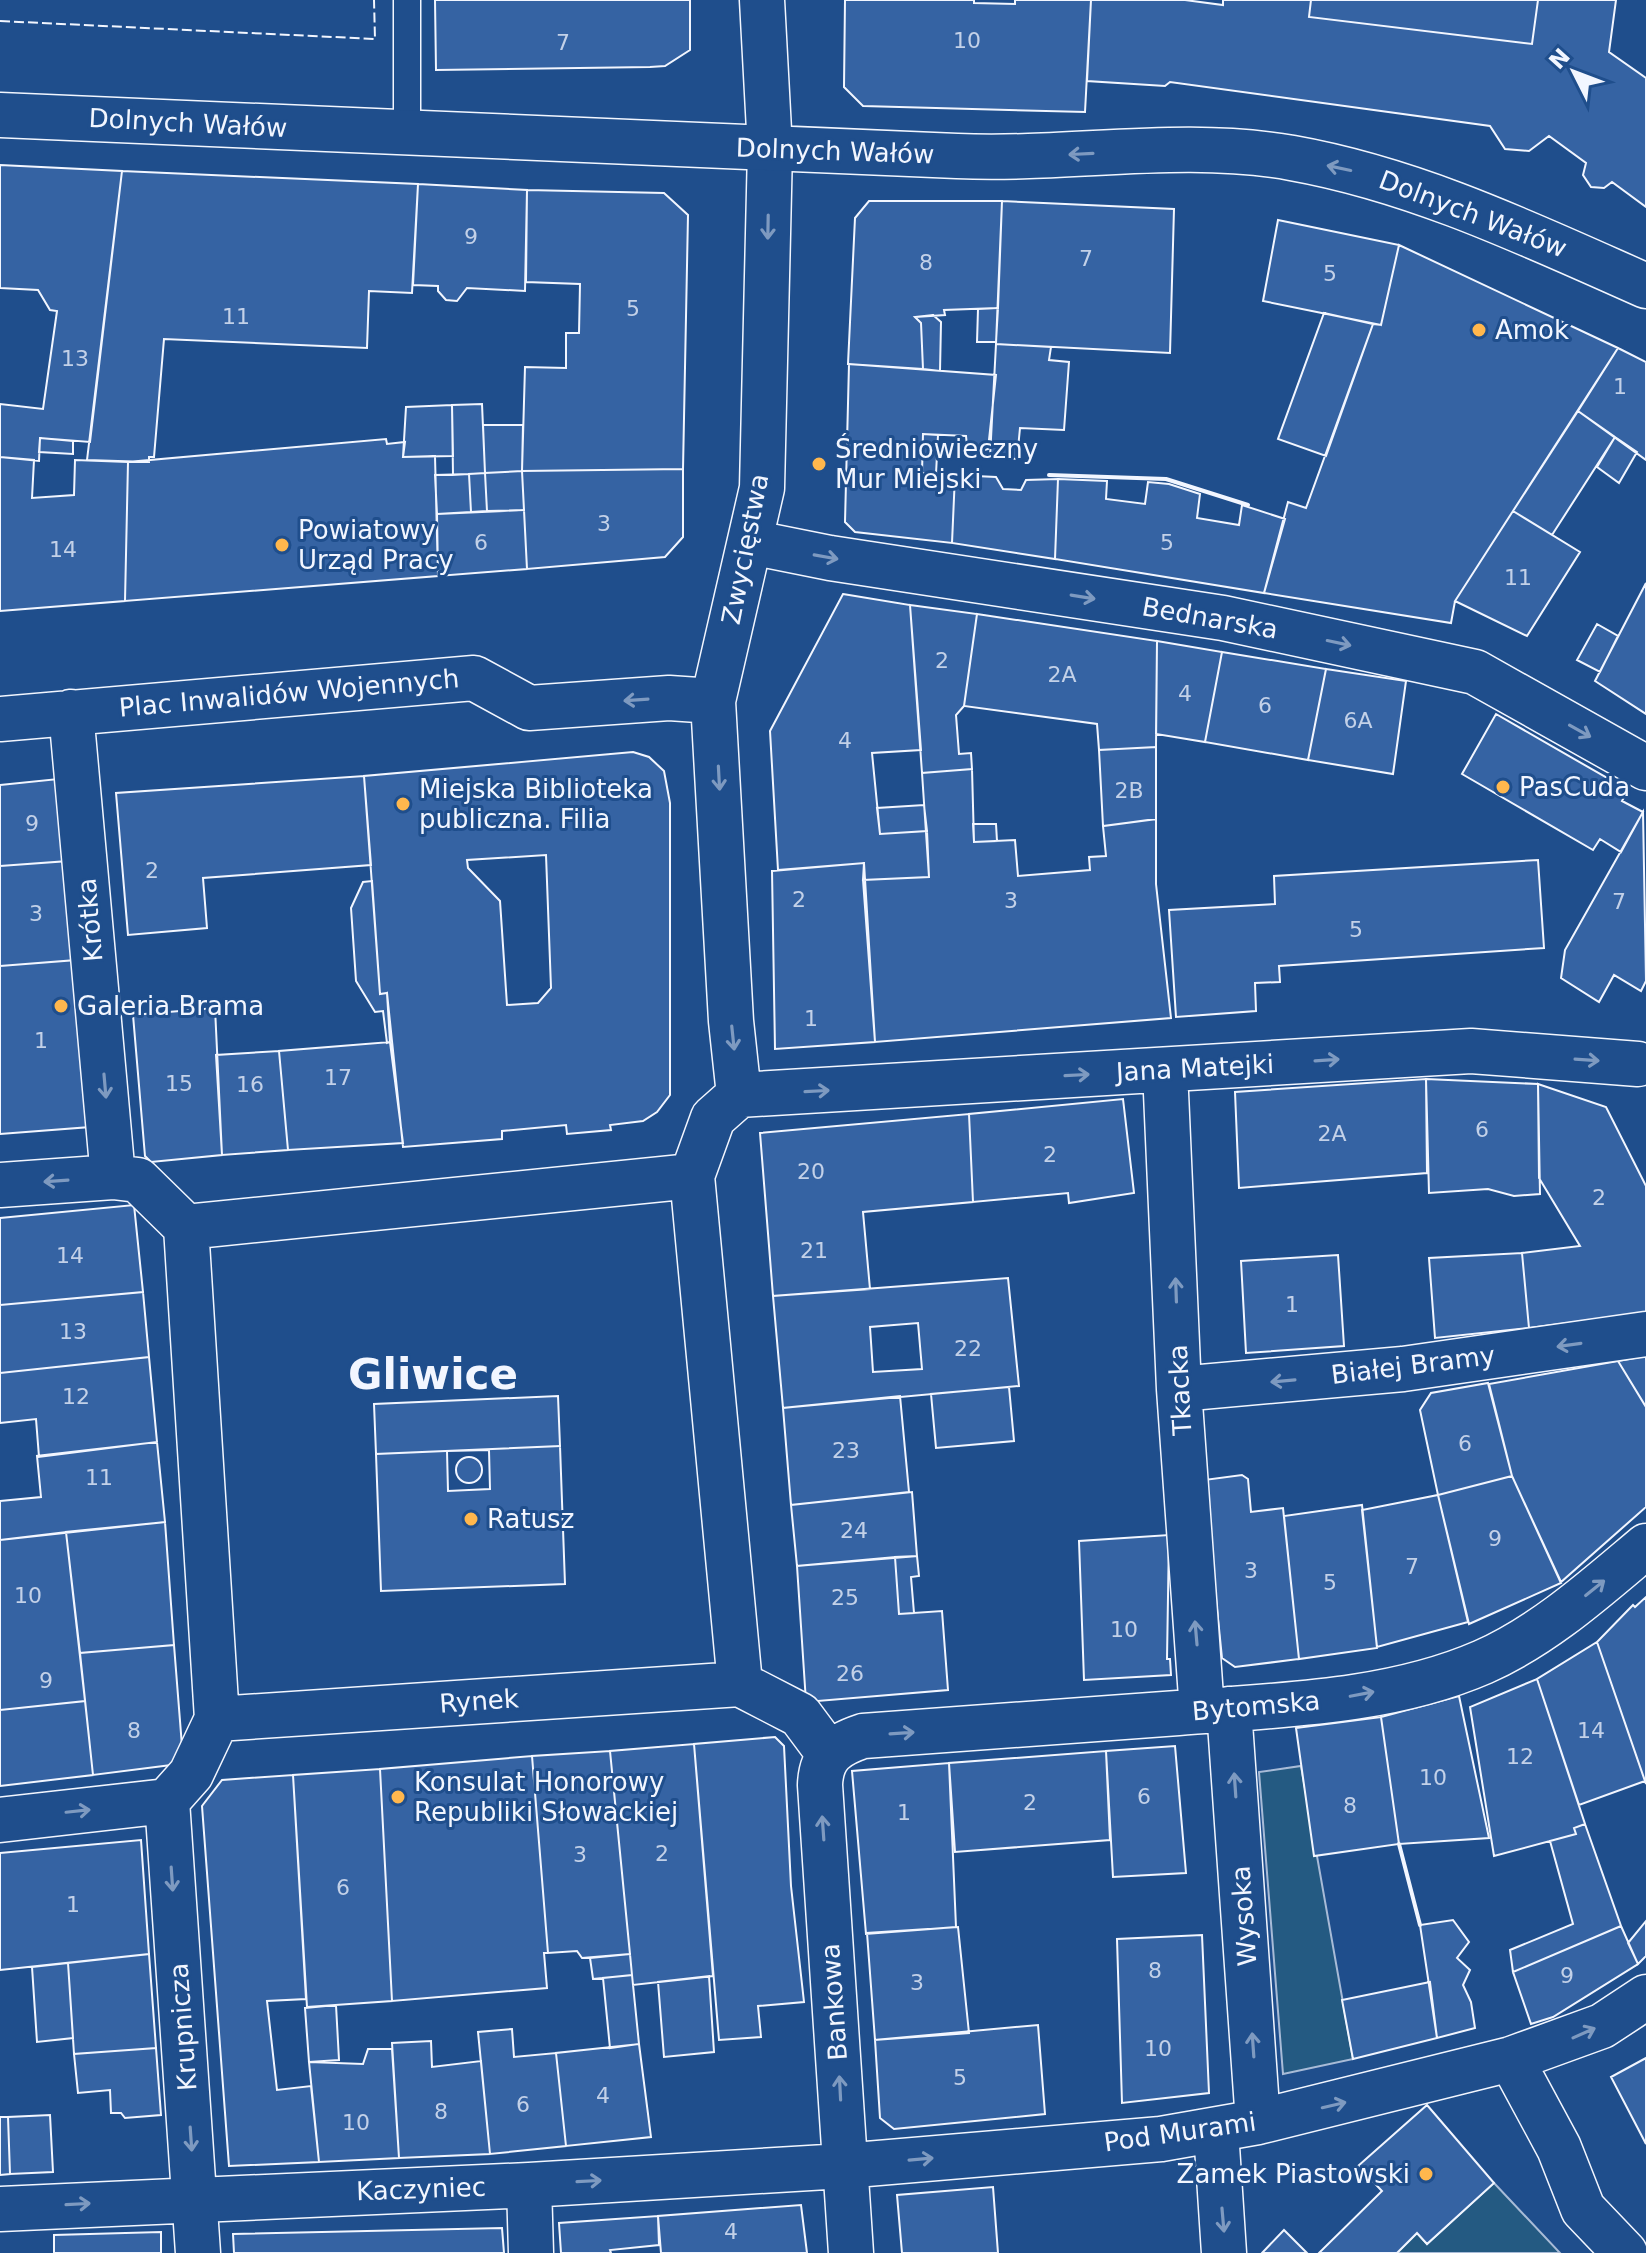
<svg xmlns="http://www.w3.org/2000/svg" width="1646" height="2253" font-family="'DejaVu Sans',sans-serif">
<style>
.green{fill:#245a82;stroke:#a8bbd7;stroke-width:2}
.building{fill:#3563a3;stroke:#f2f6ff;stroke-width:2;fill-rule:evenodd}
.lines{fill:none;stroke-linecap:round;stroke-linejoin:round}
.lane-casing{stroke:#f2f6ff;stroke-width:29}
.street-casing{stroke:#f2f6ff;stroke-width:47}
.secondary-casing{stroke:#f2f6ff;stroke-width:47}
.lane{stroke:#1f4e8c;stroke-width:26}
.street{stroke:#1f4e8c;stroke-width:44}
.secondary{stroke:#1f4e8c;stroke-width:44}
.fence{stroke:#f2f6ff;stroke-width:2;stroke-dasharray:10 4;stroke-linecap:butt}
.wall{stroke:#f2f6ff;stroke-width:4}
.oneway{stroke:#7e9ac0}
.poi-dot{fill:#ffb74d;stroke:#1f4e8c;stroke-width:3}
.labels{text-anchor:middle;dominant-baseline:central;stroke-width:6;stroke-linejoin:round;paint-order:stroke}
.number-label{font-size:22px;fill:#c3d1e8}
.street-label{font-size:26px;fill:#f2f6ff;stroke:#1f4e8c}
.poi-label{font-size:26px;fill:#f2f6ff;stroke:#1f4e8c;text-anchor:start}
.town-label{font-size:42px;font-weight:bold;fill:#f2f6ff;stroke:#1f4e8c}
</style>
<rect width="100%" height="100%" fill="#1f4e8c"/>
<path class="green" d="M1301,1766L1353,2059L1283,2074L1259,1772Z
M1494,2183L1560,2253H1397L1417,2233L1427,2244Z"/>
<path class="building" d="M435,0H690V50L665,66L650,67L436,70Z
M845,0H974V3L1015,4V0H1091L1085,112L863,106L844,87Z
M1091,0H1185L1223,5V0H1311L1309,17L1532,44L1538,0H1616L1609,52L1646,78V207L1612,182L1604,188L1591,187L1583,175L1586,163L1549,136L1529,151L1505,149L1490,126L1170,82L1165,86L1087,81Z
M1311,0H1538L1532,44L1309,17Z
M0,165L122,171L90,442L40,438L39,461L0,457V404L43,409L57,311L50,310L38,290L0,288Z
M122,171L418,184L412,293L369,291L367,348L164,339L154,457H149V462L87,460Z
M418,184L527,190L525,291L467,288L457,301L446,300L438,291V286L413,285Z
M527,190L664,193L688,215L683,469L522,471L525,367L566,368V333H579L580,284L526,282Z
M869,201H1002L998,308L944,310L945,315L915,317L921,323L923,369L848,364L855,218Z
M1002,201L1174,209L1170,353L996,344Z
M1278,220L1399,245L1381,325L1263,301Z
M1399,245L1618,348L1455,601L1451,623L1264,593L1288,502L1306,508L1373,324L1381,325Z
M998,308L996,342H977L978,309Z
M1324,313L1373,324L1326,456L1278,439Z
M933,315L941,322L940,371L923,369L921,323L915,317Z
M996,344L1051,347L1049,360L1069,362L1064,430L1020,428L1017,459L990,457Z
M1618,348L1646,362V460L1578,411Z
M849,364L996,375L988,449L975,453L967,446L966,436L923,434L922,473L955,475L952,543L855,532L845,522Z
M482,404L485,473L453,475L452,405Z
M452,405L453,456L403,457L406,407Z
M1578,411L1615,437L1552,535L1513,511Z
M483,425H523L522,471L485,473Z
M923,434L938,435L936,474L922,473Z
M1615,437L1637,452L1619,483L1597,467Z
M40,438L73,441V454L39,452Z
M386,439L387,444L405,442L403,457L435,456L438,576L125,601L128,462Z
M0,457L34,460L32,498L74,495L75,460L128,462L125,601L0,611Z
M683,469V537L665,557L527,569L522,471Z
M522,471L524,510L487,511L485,473Z
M485,473L487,511L471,512L469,474Z
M469,474L471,512L437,514L435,475Z
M955,475L996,477L1003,489L1021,490L1026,480L1058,479L1055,559L952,543Z
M1058,479L1107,481L1106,499L1145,504L1148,482L1169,484L1200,494L1197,518L1239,525L1242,505L1285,519L1264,593L1055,559Z
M524,510L527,569L438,576L437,514Z
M1513,511L1580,552L1527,636L1455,601Z
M1646,583V714L1595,681Z
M843,594L910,605L921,750L872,753L880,834L927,831L929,877L863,880L864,863L778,870L770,731Z
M910,605L977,614L964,706L956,715L959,754L971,753L972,769L922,773Z
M977,614L1157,641L1156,747L1099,750L1097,724L964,706Z
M1597,624L1618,636L1600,672L1577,660Z
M1157,641L1222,652L1205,742L1156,734Z
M1222,652L1326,669L1308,760L1205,742Z
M1326,669L1406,681L1393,774L1308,760Z
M1496,714L1628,790L1622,801L1643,812L1621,852L1600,839L1593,850L1462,774Z
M1156,747V819L1103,826L1099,750Z
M633,752L649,757L664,771L670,803V1095L657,1112L643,1121L610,1125L611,1130L567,1134L566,1125L502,1131V1139L403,1147L387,993L380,994L364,776ZM546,855L551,988L538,1003L507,1005L500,901L468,868L467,860Z
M972,769L974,842L1015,840L1018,876L1090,870L1089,857L1106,856L1103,826L1156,819V884L1171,1018L875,1042L863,880L929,877L922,773Z
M364,776L371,865L203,878L207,928L128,935L116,793Z
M58,779L68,861L0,866V785Z
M924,805L927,831L880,834L877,808Z
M1643,812L1646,981L1641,991L1614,975L1599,1002L1561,978L1565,950Z
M973,824H996L997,841L974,842Z
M1538,860L1544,948L1279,966L1280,982L1255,983L1256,1011L1176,1017L1169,910L1275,904L1274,876Z
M68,861L76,960L0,966V866Z
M864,863L875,1042L775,1049L772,871Z
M372,881L380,994L387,993L390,1042L387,1043L383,1011L375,1012L356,981L351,908L363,882Z
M76,960L90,1127L0,1134V966Z
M215,1008L222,1155L151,1162L145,1156L133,1015Z
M390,1042L403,1143L288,1150L279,1051Z
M279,1051L288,1150L222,1155L216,1055Z
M1426,1079L1427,1173L1239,1188L1235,1092Z
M1426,1079L1538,1084L1540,1194L1514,1196L1488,1189L1429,1193Z
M1538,1084L1606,1107L1646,1186V1313L1529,1328L1522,1253L1580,1246L1539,1178Z
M1123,1099L1134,1193L1069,1203L1068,1193L973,1202L969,1114Z
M969,1114L973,1202L863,1212L870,1289L773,1296L760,1133Z
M134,1205L143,1292L0,1305V1218Z
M1522,1253L1529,1328L1435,1338L1429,1258Z
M1338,1255L1344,1346L1246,1353L1241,1261Z
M1008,1278L1019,1386L783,1408L773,1296ZM918,1323L922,1369L873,1372L870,1327Z
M143,1292L149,1357L0,1373V1305Z
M1646,1356V1407L1618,1361Z
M149,1357L157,1442L39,1457L36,1419L0,1423V1373Z
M1618,1361L1646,1407V1507L1561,1582L1512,1476L1489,1384Z
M1488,1383L1512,1476L1438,1495L1420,1410L1431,1393Z
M1009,1387L1014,1441L936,1448L931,1394Z
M558,1396L560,1446L376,1454L374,1404Z
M900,1396L909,1492L791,1505L783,1408Z
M157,1442L165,1522L0,1540V1501L41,1497L37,1456Z
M560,1446L565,1584L381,1591L376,1454Z
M489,1450L490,1489L448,1491L447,1451Z
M456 1470a13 13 0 1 1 26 0a13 13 0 1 1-26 0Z
M1242,1475L1248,1479L1251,1512L1283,1508L1299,1659L1235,1667L1222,1658L1204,1480Z
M1512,1476L1561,1583L1469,1624L1438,1495Z
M912,1492L917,1556L797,1566L791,1505Z
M1438,1495L1468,1622L1377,1647L1362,1510Z
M1362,1505L1377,1648L1299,1659L1284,1516Z
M165,1522L174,1645L80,1653L66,1532Z
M66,1532L85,1701L0,1710V1540Z
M1169,1535L1167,1659H1170L1171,1675L1084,1680L1079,1541Z
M917,1556L919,1576L911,1577L914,1613L899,1614L895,1557Z
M895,1557L899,1614L942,1611L948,1690L806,1702L797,1566Z
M1646,1597V1784L1597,1642L1633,1605L1635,1607Z
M1597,1642L1645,1781L1579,1805L1537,1679Z
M174,1645L183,1759L179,1764L93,1775L80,1653Z
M1537,1679L1585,1824L1574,1828L1576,1834L1494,1856L1470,1707Z
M1459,1696L1489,1838L1399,1844L1381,1717Z
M85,1701L93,1775L0,1786V1710Z
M1381,1717L1399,1844L1314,1856L1296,1728Z
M775,1737L784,1746L791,1886L804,2002L758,2006L761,2037L719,2040L694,1744Z
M694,1744L713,1976L633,1985L610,1751Z
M1175,1746L1186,1873L1113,1877L1106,1751Z
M610,1751L630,1954L582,1958L577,1951L548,1953L532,1756Z
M1106,1751L1110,1840L955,1852L949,1763Z
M532,1756L548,1953H544L547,1988L392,2001L380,1769Z
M949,1763L956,1927L866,1934L852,1771Z
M380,1769L392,2001L307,2007L293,1775Z
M293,1775L306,1999L267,2001L277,2090L311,2086L319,2162L229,2166L202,1806L222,1780Z
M1585,1824L1621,1926L1513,1972L1510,1950L1573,1924L1550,1841L1576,1834L1574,1828Z
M141,1840L149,1954L0,1970V1853Z
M1453,1920L1469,1942L1457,1958L1470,1970L1463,1985L1471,2002L1475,2028L1437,2038L1420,1925Z
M1646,1921V1956L1638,1964L1628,1943Z
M1621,1926L1638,1964L1553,2017L1531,2024L1513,1972Z
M958,1927L969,2033L875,2040L867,1933Z
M1202,1935L1209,2093L1122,2103L1117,1939Z
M149,1954L156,2048L74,2054L68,1963Z
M630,1954L632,1975L593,1979L590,1958Z
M68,1963L73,2038L37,2042L32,1967Z
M632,1975L639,2044L610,2048L603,1978Z
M709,1976L714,2052L664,2057L658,1982Z
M1430,1982L1437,2038L1353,2059L1342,2000Z
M336,2005L339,2060L309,2062L305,2008Z
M1038,2025L1045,2114L894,2129L880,2118L875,2040Z
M512,2029L514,2057L556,2053L566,2146L490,2154L478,2032Z
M431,2041L432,2067L481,2061L490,2154L399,2158L392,2043Z
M639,2044L651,2137L566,2146L556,2053Z
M156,2048L161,2115L125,2118L121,2113H111L110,2090L78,2093L74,2054Z
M368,2049H392L399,2158L319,2162L309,2062L363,2064Z
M1646,2058V2144L1611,2077Z
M1427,2105L1494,2183L1427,2244L1417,2233L1397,2253H1319L1382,2191L1358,2166Z
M50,2115L53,2172L10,2174L8,2117Z
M0,2117H8L10,2174L0,2175Z
M993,2187L998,2253H902L897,2195Z
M801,2205L807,2253H661L658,2216Z
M658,2216L659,2245L610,2250L611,2253H561L559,2223Z
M502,2228L504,2253H234L233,2234Z
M1284,2230L1307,2253H1262Z
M161,2232V2253H54V2235Z"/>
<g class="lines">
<g class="lane-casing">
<path id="lane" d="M407,0V132"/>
</g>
<g class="street-casing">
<path id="street" d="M750,542L830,558L1223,618L1475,672L1646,768
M71,712L113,1177
M0,719L474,678L529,708L669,698L713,701
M1165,1070L1179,1389L1202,1711
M739,1095L731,1021L713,701L762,488L770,149
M739,1095L1471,1051L1638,1064
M692,1176L713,1118L739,1095
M0,1185L113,1177L138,1180L186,1227L692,1176L740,1684
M1179,1389L1403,1369L1646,1334
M1229,1709L1258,2122
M217,1719L740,1684L800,1715L829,1754
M167,1801L191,1774L217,1719L186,1227
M167,1801L198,2253
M0,1820L167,1801
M1511,2059L1559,2148L1583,2209L1625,2253
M1216,2131L1224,2253
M529,2185L531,2253
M0,2209L529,2185L843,2166L1161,2139L1258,2122L1511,2059L1602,2026L1646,1997
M851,2253L820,1785C821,1755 836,1745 863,1736C968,1728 1073,1720 1178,1713C1279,1705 1389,1703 1483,1662C1544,1635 1596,1588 1646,1546"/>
</g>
<g class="secondary-casing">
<path id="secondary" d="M762,0L770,149
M0,115C319,129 638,143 957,156C1068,161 1181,138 1292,158C1416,180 1531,235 1646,286"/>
</g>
<use href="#lane" class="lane"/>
<use href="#street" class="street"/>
<use href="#secondary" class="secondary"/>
<path class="fence" d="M0,21L375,39L374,0"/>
<path class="wall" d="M1049,475L1166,479L1248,505
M1399,1844L1420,1925"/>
</g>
<defs><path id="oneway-shaft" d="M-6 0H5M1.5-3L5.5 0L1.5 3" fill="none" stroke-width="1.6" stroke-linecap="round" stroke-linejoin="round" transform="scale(2)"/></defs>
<g class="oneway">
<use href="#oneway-shaft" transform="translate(1081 154) rotate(177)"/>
<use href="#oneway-shaft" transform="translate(1339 168) rotate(-168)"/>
<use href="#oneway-shaft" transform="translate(768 227) rotate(91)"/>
<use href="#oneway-shaft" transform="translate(826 557) rotate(10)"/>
<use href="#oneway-shaft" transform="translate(1083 597) rotate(9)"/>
<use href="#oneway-shaft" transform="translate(1339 643) rotate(12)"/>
<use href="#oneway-shaft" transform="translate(636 700) rotate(176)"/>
<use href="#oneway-shaft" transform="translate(1580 731) rotate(29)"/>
<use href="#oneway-shaft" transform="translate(719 778) rotate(87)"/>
<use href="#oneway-shaft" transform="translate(733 1038) rotate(84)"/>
<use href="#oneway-shaft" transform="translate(1327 1060) rotate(-4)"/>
<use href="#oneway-shaft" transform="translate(1587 1060) rotate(4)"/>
<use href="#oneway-shaft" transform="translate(1077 1075) rotate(-3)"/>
<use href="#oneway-shaft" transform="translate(105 1086) rotate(85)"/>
<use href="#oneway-shaft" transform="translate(817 1091) rotate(-3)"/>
<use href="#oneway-shaft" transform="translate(56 1181) rotate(176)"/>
<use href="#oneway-shaft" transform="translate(1176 1290) rotate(-92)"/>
<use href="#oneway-shaft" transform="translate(1569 1345) rotate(172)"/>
<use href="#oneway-shaft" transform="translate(1283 1381) rotate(175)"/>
<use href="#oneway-shaft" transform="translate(1595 1588) rotate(-39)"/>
<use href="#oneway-shaft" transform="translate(1196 1633) rotate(-95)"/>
<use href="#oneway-shaft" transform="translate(1362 1694) rotate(-11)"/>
<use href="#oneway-shaft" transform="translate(902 1733) rotate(-4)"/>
<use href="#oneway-shaft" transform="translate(1235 1785) rotate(-94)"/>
<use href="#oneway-shaft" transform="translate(78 1811) rotate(-6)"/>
<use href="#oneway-shaft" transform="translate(823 1828) rotate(-94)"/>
<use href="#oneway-shaft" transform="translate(172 1879) rotate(86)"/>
<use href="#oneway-shaft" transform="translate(1584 2033) rotate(-24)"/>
<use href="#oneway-shaft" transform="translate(1253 2045) rotate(-94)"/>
<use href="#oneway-shaft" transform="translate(840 2088) rotate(-93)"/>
<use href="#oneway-shaft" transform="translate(1334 2105) rotate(-13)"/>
<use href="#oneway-shaft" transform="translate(191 2139) rotate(86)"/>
<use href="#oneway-shaft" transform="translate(921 2159) rotate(-5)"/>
<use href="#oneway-shaft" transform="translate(589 2181) rotate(-3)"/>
<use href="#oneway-shaft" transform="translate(78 2204) rotate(-3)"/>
<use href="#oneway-shaft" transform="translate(1223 2220) rotate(85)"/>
</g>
<g class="poi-dot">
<circle cx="1479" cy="330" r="8"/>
<circle cx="819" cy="464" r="8"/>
<circle cx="282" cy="545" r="8"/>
<circle cx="1503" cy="787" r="8"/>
<circle cx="403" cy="804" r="8"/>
<circle cx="61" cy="1006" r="8"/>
<circle cx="471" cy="1519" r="8"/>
<circle cx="398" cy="1797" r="8"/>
<circle cx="1426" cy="2174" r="8"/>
</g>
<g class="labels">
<g class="number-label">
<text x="967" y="40">10</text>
<text x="563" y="42">7</text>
<text x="471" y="236">9</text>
<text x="1086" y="258">7</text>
<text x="926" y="262">8</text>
<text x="1330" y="273">5</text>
<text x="633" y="308">5</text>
<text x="236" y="316">11</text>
<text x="75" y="358">13</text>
<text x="1620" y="386">1</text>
<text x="604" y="523">3</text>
<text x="481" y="542">6</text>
<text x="1167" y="542">5</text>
<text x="63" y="549">14</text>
<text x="1518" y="577">11</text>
<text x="942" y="660">2</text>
<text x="1062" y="674">2A</text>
<text x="1185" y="693">4</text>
<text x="1265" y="705">6</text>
<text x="1358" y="720">6A</text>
<text x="845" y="740">4</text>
<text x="1129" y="790">2B</text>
<text x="32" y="823">9</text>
<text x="152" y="870">2</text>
<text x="799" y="899">2</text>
<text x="1011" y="900">3</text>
<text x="1619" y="901">7</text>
<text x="36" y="913">3</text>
<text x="1356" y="929">5</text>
<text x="811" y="1018">1</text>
<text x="41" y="1040">1</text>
<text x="338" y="1077">17</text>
<text x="179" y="1083">15</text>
<text x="250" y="1084">16</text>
<text x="1482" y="1129">6</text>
<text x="1332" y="1133">2A</text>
<text x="1050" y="1154">2</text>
<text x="811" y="1171">20</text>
<text x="1599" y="1197">2</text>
<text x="814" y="1250">21</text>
<text x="70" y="1255">14</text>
<text x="1292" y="1304">1</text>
<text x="73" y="1331">13</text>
<text x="968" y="1348">22</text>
<text x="76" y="1396">12</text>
<text x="1465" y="1443">6</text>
<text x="846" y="1450">23</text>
<text x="99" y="1477">11</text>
<text x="854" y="1530">24</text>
<text x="1495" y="1538">9</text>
<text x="1412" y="1566">7</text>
<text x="1251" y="1570">3</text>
<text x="1330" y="1582">5</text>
<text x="28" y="1595">10</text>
<text x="845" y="1597">25</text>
<text x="1124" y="1629">10</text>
<text x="850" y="1673">26</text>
<text x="46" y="1680">9</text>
<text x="134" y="1730">8</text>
<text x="1591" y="1730">14</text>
<text x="1520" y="1756">12</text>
<text x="1433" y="1777">10</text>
<text x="1144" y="1796">6</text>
<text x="1030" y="1802">2</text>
<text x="1350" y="1805">8</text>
<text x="904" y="1812">1</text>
<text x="662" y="1853">2</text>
<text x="580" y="1854">3</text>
<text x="343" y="1887">6</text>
<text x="73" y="1904">1</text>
<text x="1155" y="1970">8</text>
<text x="1567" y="1975">9</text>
<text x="917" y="1982">3</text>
<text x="1158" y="2048">10</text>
<text x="960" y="2077">5</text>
<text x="603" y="2095">4</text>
<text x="523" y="2104">6</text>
<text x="441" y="2111">8</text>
<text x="356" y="2122">10</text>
<text x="731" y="2231">4</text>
</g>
<g class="street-label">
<text transform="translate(188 123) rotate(3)">Dolnych Wałów</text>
<text transform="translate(835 151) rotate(2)">Dolnych Wałów</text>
<text transform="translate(1473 214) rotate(21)">Dolnych Wałów</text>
<text transform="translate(745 549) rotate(-79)">Zwycięstwa</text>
<text transform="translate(1210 618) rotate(10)">Bednarska</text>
<text transform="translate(289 693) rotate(-5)">Plac Inwalidów Wojennych</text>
<text transform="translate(90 920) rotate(-95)">Krótka</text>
<text transform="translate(1195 1068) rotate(-3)">Jana Matejki</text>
<text transform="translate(1413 1365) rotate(-7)">Białej Bramy</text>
<text transform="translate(1180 1390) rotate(-93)">Tkacka</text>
<text transform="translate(479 1701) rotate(-4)">Rynek</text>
<text transform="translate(1256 1706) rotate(-5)">Bytomska</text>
<text transform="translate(1244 1916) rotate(-94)">Wysoka</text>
<text transform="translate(834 2002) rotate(-94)">Bankowa</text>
<text transform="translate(183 2027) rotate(-94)">Krupnicza</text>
<text transform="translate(1180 2132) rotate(-8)">Pod Murami</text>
<text transform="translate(421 2189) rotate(-2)">Kaczyniec</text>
</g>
<g class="poi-label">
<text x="1495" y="330">Amok</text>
<text x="835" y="449">Średniowieczny<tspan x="835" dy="30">Mur Miejski</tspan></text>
<text x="298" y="530">Powiatowy<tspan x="298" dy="30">Urząd Pracy</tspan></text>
<text x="1519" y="787">PasCuda</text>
<text x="419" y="789">Miejska Biblioteka<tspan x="419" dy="30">publiczna. Filia</tspan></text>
<text x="77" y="1006">Galeria Brama</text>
<text x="487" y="1519">Ratusz</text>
<text x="414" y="1782">Konsulat Honorowy<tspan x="414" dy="30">Republiki Słowackiej</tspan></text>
<text x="1410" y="2174" text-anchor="end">Zamek Piastowski</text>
</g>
<g class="town-label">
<text x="433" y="1374">Gliwice</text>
</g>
</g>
<g transform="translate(1574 72) rotate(312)" stroke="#1f4e8c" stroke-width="6" paint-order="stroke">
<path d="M0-6L14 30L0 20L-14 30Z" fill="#f2f6ff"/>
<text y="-12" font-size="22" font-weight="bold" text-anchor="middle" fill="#f2f6ff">N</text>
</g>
</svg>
